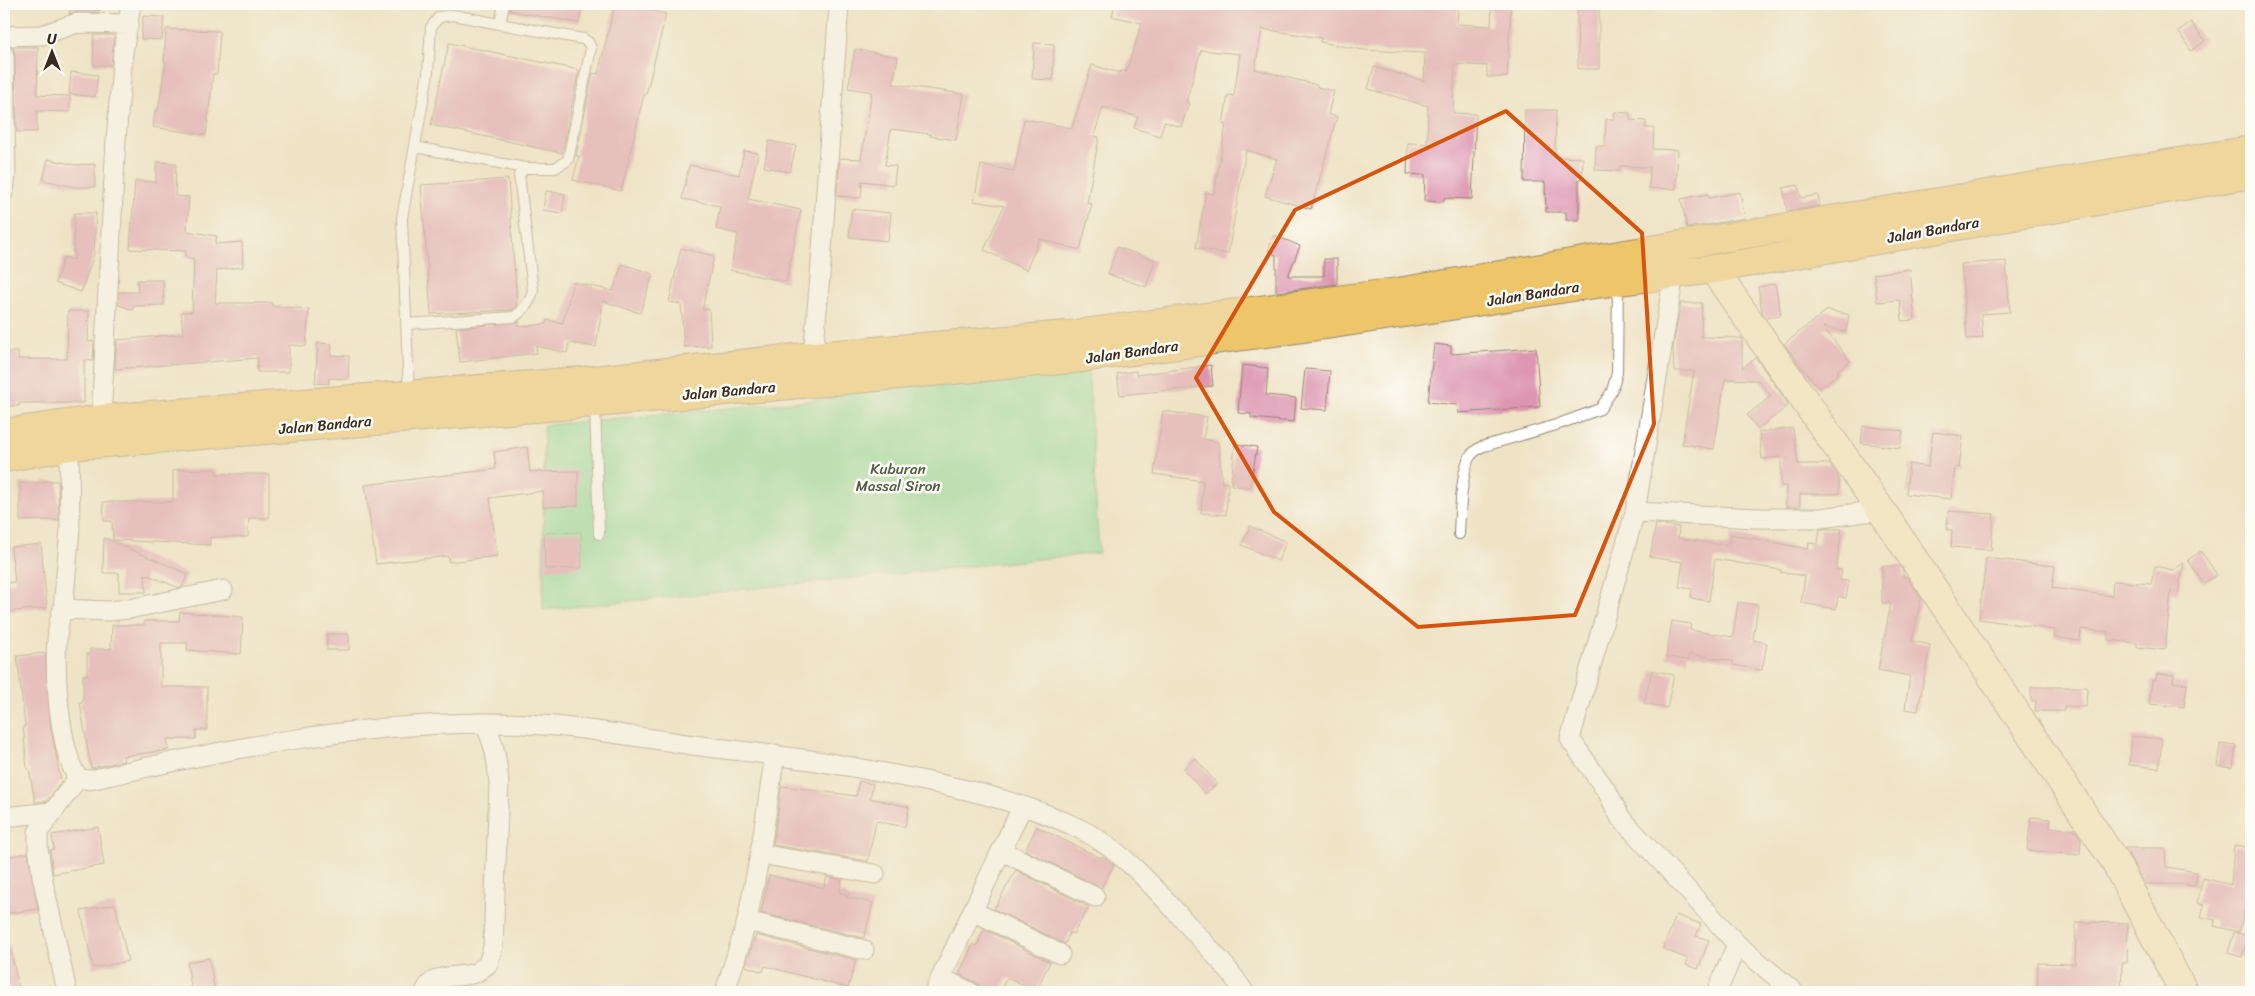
<svg xmlns="http://www.w3.org/2000/svg" width="2255" height="996" font-family="Sriracha,sans-serif">
<style>
.green{fill:#86da9c;stroke:#60825d}
.building{fill:#dd95b1}
.lines{fill:none;stroke-linecap:round;stroke-linejoin:round}
.lane-casing{stroke:#958672;stroke-width:12}
.street-casing{stroke:#958672;stroke-width:21}
.secondary-casing{stroke:#958672;stroke-width:30}
.highway-casing{stroke:#958672;stroke-width:30}
.lane{stroke:#fff;stroke-width:10}
.street{stroke:#fff;stroke-width:19}
.secondary{stroke:#f8e8c3;stroke-width:28}
.highway{stroke:#eec569;stroke-width:28}
.marked{fill:none;stroke:#d7540e;stroke-width:4;stroke-linejoin:round}
.labels{text-anchor:middle;dominant-baseline:central;stroke-width:5;stroke-linejoin:round;paint-order:stroke}
.street-label{font-size:15px;fill:#3b2a1e;stroke:#fdfcf7}
.park-label{font-size:15px;fill:#525f44;stroke:#fdfcf7}
</style>
<rect width="100%" height="100%" fill="#fdfcf7"/>
<filter id="ink" filterUnits="userSpaceOnUse"><feTurbulence type="fractalNoise" baseFrequency=".02" numOctaves="2"/><feDisplacementMap in="SourceGraphic" scale="10" xChannelSelector="R" yChannelSelector="G"/><feConvolveMatrix kernelMatrix="1 2 1 2 8 2 1 2 1" color-interpolation-filters="sRGB"/></filter>
<filter id="wash" filterUnits="userSpaceOnUse"><feTurbulence type="fractalNoise" baseFrequency=".0096" numOctaves="4" result="noise"/><feDisplacementMap in="SourceGraphic" scale="20" xChannelSelector="R" yChannelSelector="G"/><feGaussianBlur stdDeviation="1.12" result="paint"/><feColorMatrix in="noise" values="0 0 0 0 0 0 0 0 0 0 0 0 0 0 0 0 0 1.4 0 .05"/><feComposite in="paint" operator="in"/></filter>
<g filter="url(#wash)">
<rect width="100%" height="100%" fill="#efe3c6"/>
<path class="green" d="M1088,365L1099,553L543,610L544,425L826,399L828,388Z"/>
<g id="blocks">
<path class="building" d="M72,4H102L99,12H77L69,14Z
M511,4H583L579,23L510,11Z
M615,4H642L641,8L666,14L646,95L644,94L621,191L573,180L579,156H576L593,73L598,74Z
M1115,4H1422V6L1458,8L1457,24L1491,26L1492,4H1511L1507,77H1487V66L1455,64L1453,113L1476,114L1472,199L1444,198L1443,202L1424,201L1425,175L1407,174L1408,143L1427,144L1428,106L1368,89L1374,67L1424,81L1425,53L1364,50L1320,42L1321,38L1262,29L1255,69L1317,85V87L1334,91L1328,114L1337,117L1311,209L1265,196L1277,159L1246,150L1228,254L1196,248L1206,192L1214,194L1226,125L1223,124L1228,95L1234,96L1240,54L1201,50L1186,102L1189,103L1181,127L1164,122L1160,136L1134,128L1138,117L1103,107L1094,136L1099,137L1087,203L1092,204L1080,250L1040,239L1026,270L984,250L1004,206L974,201L981,165L1014,171L1024,119L1072,128L1092,65L1120,73L1121,70L1126,72L1142,23L1112,16Z
M1599,9V69H1578L1577,10Z
M143,16L164,17L162,40L141,39Z
M2191,22L2205,41L2191,51L2178,31Z
M166,29L220,31L217,74H213L206,135L153,127L155,111H158L166,62H164Z
M94,35H114L111,65H93Z
M449,43L579,70L562,153L431,125Z
M1034,43L1054,44L1053,80L1032,79Z
M12,47H38L37,95L70,96V112L37,111V132H17L15,55Z
M855,49L898,57L893,84L964,94L956,140L930,136L931,134L891,129L885,165L896,166L894,185L862,181L861,198L837,196L840,158L861,159L872,92L848,88Z
M71,72L98,75L95,97L69,94Z
M1525,110H1556L1555,157L1583,158L1582,179H1579V220H1566V212H1546L1545,182H1524Z
M1614,112L1630,113V120L1646,121V128H1654L1653,149L1678,150L1676,189L1649,188L1650,167L1620,166V171L1595,170L1596,146H1605L1606,119H1614Z
M769,141L796,146L790,172L764,167Z
M744,151L758,153L748,199L801,210L786,282L730,270L738,234L716,229L720,206L682,199L689,165L739,175Z
M48,159L75,165L95,164V187H75L43,180Z
M156,162L176,163L175,196L189,197L187,231L217,236L215,244L242,242L243,267L217,270L215,303H272V306L309,309L306,346L289,345V372H257L258,358L115,369L117,340L183,334L181,312H192L194,259L185,257L186,251L130,249L135,181L156,182Z
M508,179L517,305L512,310L431,314L421,185Z
M1798,185L1801,198L1818,195L1820,206L1787,211L1783,188Z
M546,191L565,194L562,213L543,210Z
M1740,192L1745,218L1687,228L1681,199L1708,194L1709,198Z
M852,209L891,213L888,241L849,237Z
M74,213H96L94,254L81,292L55,283L64,257L74,260Z
M1274,235L1300,246L1288,276H1324V259H1337V284L1276,292V255L1268,251Z
M1117,247L1155,260L1146,287L1108,274Z
M681,248L714,256L702,310L709,309L711,346L684,347L681,304L669,302Z
M2006,261L2010,312L1981,314L1983,338L1967,339L1961,264Z
M622,264L653,274L640,313L603,301L596,347L569,343L567,353L536,346L537,353L460,362L456,328L519,322V327L546,324L547,320L563,323L573,282L613,291Z
M1910,269L1915,320L1902,321L1900,300L1877,302L1874,274Z
M137,280H163L164,305L133,306V310L119,305V292H138Z
M1775,284L1781,315L1766,318L1762,312L1758,287Z
M1681,303H1702L1701,337L1742,338V368L1756,358L1789,405L1758,429L1747,415L1771,396L1758,380L1725,379L1714,449L1682,444L1694,371H1674L1673,347Z
M1827,310L1849,315L1846,332L1823,327L1850,361L1837,371L1839,373L1819,389L1784,344Z
M68,311H89L88,342L94,341L93,361L84,360V403H19V406H4L5,352H18V359H67Z
M318,343L332,344L331,355L349,356L348,379L329,378V384L315,383Z
M1434,344L1451,346V354L1536,348L1540,407L1458,413L1457,405L1428,402Z
M1211,365L1213,386L1120,395L1117,374L1136,371V375Z
M1242,365L1268,368L1266,395L1296,398L1294,422L1251,418V414L1238,413Z
M1305,369L1330,371L1327,410L1301,408Z
M1163,411L1207,417L1203,439L1218,442L1222,483H1228L1226,515L1201,513L1203,481L1154,474Z
M1863,426L1903,431L1900,448L1861,443Z
M1793,428L1798,464H1830L1839,478V494H1800V507H1786V486H1781V457L1762,459L1759,432Z
M1933,432L1963,436L1959,468L1955,467L1951,499L1906,494L1909,464L1928,467Z
M1235,444L1257,447L1250,488L1231,485Z
M527,447L530,472L578,471V506L543,507V491L490,498L497,556L449,562L448,556L376,564L365,485L496,469L494,452Z
M216,469V474H269V518H249L248,537H210V545L113,540L112,521H104L103,502H173V470Z
M44,481H58L59,520L20,521V483H44Z
M1948,511L1994,514L1991,550L1951,547L1952,530H1947Z
M1656,524L1679,527L1678,538L1729,546L1731,534L1808,549L1809,543L1818,544L1820,529H1842L1836,569L1842,570L1840,580L1849,581L1846,598L1838,596L1836,609L1801,603L1805,576L1780,572L1781,570L1715,559L1709,601L1691,598L1692,589L1679,587L1683,562L1650,557Z
M1250,526L1286,542L1278,561L1242,545Z
M581,532L582,568L545,569L544,533Z
M104,538L188,574L182,587L179,588L145,574L146,592H119V573H103Z
M41,544L47,608L4,612V583L15,582L11,547Z
M2201,551L2217,575L2203,583L2188,560Z
M1986,558L2055,566L2052,588L2112,596L2113,581L2151,584L2155,566L2173,570L2184,563L2178,593L2171,591L2165,650L2137,647V643L2108,640V632L2081,629L2080,641L2054,637L2055,630L1979,619Z
M1882,566H1900L1903,571V577H1907L1921,598L1912,641L1930,645L1918,711L1905,709L1910,676L1878,670L1891,603H1882Z
M1738,602L1758,605L1753,640L1767,643L1762,670L1733,665V661L1689,654L1688,660L1666,657L1672,621L1691,624L1690,630L1733,637Z
M180,612L243,617L241,654L187,650L188,643H161V687H207V730H196V739H167L169,750L123,756L124,761L91,768L80,703L83,702V675H87V654H90V649H111L112,625H144V621H179Z
M327,634H349V650H327Z
M45,653L50,722L61,782L47,801L35,802L29,769H27L23,726H25L17,656Z
M1652,670L1674,675L1667,708L1644,703Z
M2157,674L2174,675L2173,682L2187,684L2184,707L2149,704L2152,680H2156Z
M2031,687H2087L2086,707L2064,706V711H2035L2036,701H2031Z
M2132,736L2162,739L2159,768L2129,765Z
M2220,744L2236,746L2233,768L2217,766Z
M1195,758L1217,784L1205,794L1183,769Z
M859,781L873,784L870,798L909,807L905,827L876,821L868,861L773,845L782,786L856,796Z
M2031,817L2051,819L2050,827L2075,830L2081,839L2080,855L2027,850Z
M98,827L104,865L53,874L50,850L54,849L52,835Z
M1037,827L1101,858L1102,856L1114,865L1101,888L1025,850Z
M2234,846L2251,847V902L2247,901L2239,932L2214,926L2215,920L2201,917L2204,905L2197,903L2203,878L2231,885Z
M2125,848H2165L2166,867L2197,872L2195,886L2179,884H2145Z
M28,853L38,909L4,914V872L8,871L6,857Z
M1016,870L1089,907L1073,934L1070,932L1065,944L994,909Z
M769,875L824,888L827,877L842,880L839,893L847,894L846,897L873,903L864,938L761,913Z
M115,904L128,961L93,968L81,911Z
M1676,915L1701,924L1696,936L1709,940L1698,969L1686,965L1688,959L1663,949Z
M2076,922L2128,923L2127,963H2122L2121,992H2037L2038,963L2075,964Z
M984,929L1050,962L1036,991L1009,978L1006,979L1000,992H981L980,986L975,982L959,974L973,944L977,946Z
M2234,932L2248,936L2242,957L2228,953Z
M756,935L856,960L848,988L765,966L763,972L745,966Z
M9,944L20,992H4V945Z
M209,958L215,992H192L187,962Z"/>
</g>
</g>
<g filter="url(#ink)">
<use href="#blocks" fill-opacity="0" stroke="#958672" stroke-width="1"/>
<g class="lines">
<g class="lane-casing">
<path id="lane" d="M415,147L525,168
M406,324L514,317C524,310 531,302 533,290L519,175L525,168H555L568,160L591,48L588,42L583,39L500,24
M409,394L402,218L428,73L431,27L439,17L453,15L500,24L504,4
M595,404L599,534
M1459,534C1460,514 1461,475 1469,458C1472,453 1476,450 1481,447L1556,425L1600,409L1612,391L1617,373L1618,282"/>
</g>
<g class="street-casing">
<path id="street" d="M4,36L42,35L77,23L129,24
M4,55L6,177L4,191
M1674,274L1635,512L1570,739L1608,793L1620,817L1737,944L1794,992
M813,356L821,264L839,4
M101,419L116,140L123,53L131,4
M69,446L70,529L63,609C49,640 58,751 78,778L89,780L99,778C226,749 354,724 484,723C555,722 623,735 693,745C746,752 799,757 852,767C927,781 1016,796 1084,831C1126,853 1157,891 1189,926C1208,947 1229,968 1244,992
M1635,512L1757,518H1821L1881,510
M63,609L108,611L129,609L223,590
M4,817L52,812
M1002,851L1095,897
M760,854L875,874
M973,911L1060,954
M747,921L864,950
M941,978L970,992
M67,992L42,876L38,847V832L78,778
M425,992C433,971 458,979 475,973C479,971 484,967 488,964L493,947L499,783C497,761 495,743 484,723
M725,992L747,921L760,854L775,754
M934,992L1022,807
M1717,992L1737,944"/>
</g>
<g class="secondary-casing">
<path id="secondary" d="M1713,269L1881,510L2114,860L2184,992"/>
</g>
<g class="highway-casing">
<path id="highway" d="M4,433L101,419L594,380L813,356L1067,335L1398,292L2251,150
M4,458L69,446L595,403L1082,358L1333,324L1579,286L1713,269L2251,174"/>
</g>
<use href="#lane" class="lane"/>
<use href="#street" class="street"/>
<use href="#secondary" class="secondary"/>
<use href="#highway" class="highway"/>
</g>
</g>
<path d="M0 0H2255V996H0ZM1506,111L1642,233L1654,424L1575,615L1418,627L1274,512L1196,378L1295,210Z" fill="#efe3c6" fill-opacity=".55" fill-rule="evenodd"/>
<path class="marked" d="M1506,111L1642,233L1654,424L1575,615L1418,627L1274,512L1196,378L1295,210Z"/>
<g class="labels">
<g class="street-label">
<text transform="translate(1933 230) rotate(-10)">Jalan Bandara</text>
<text transform="translate(1533 294) rotate(-9)">Jalan Bandara</text>
<text transform="translate(1132 352) rotate(-8)">Jalan Bandara</text>
<text transform="translate(729 391) rotate(-5)">Jalan Bandara</text>
<text transform="translate(325 425) rotate(-5)">Jalan Bandara</text>
</g>
<g class="park-label">
<text x="898" y="469">Kuburan<tspan x="898" dy="17">Massal Siron</tspan></text>
</g>
</g>
<rect width="2255" height="996" fill="none" stroke="#fdfcf7" stroke-width="20"/>
<g transform="translate(52 52)" stroke="#fdfcf7" stroke-width="4" paint-order="stroke">
<path d="M0-4L9 19L0 12L-9 19Z" fill="#3b2a1e"/>
<text y="-8" font-size="14" font-weight="bold" text-anchor="middle" fill="#3b2a1e">U</text>
</g>
</svg>
